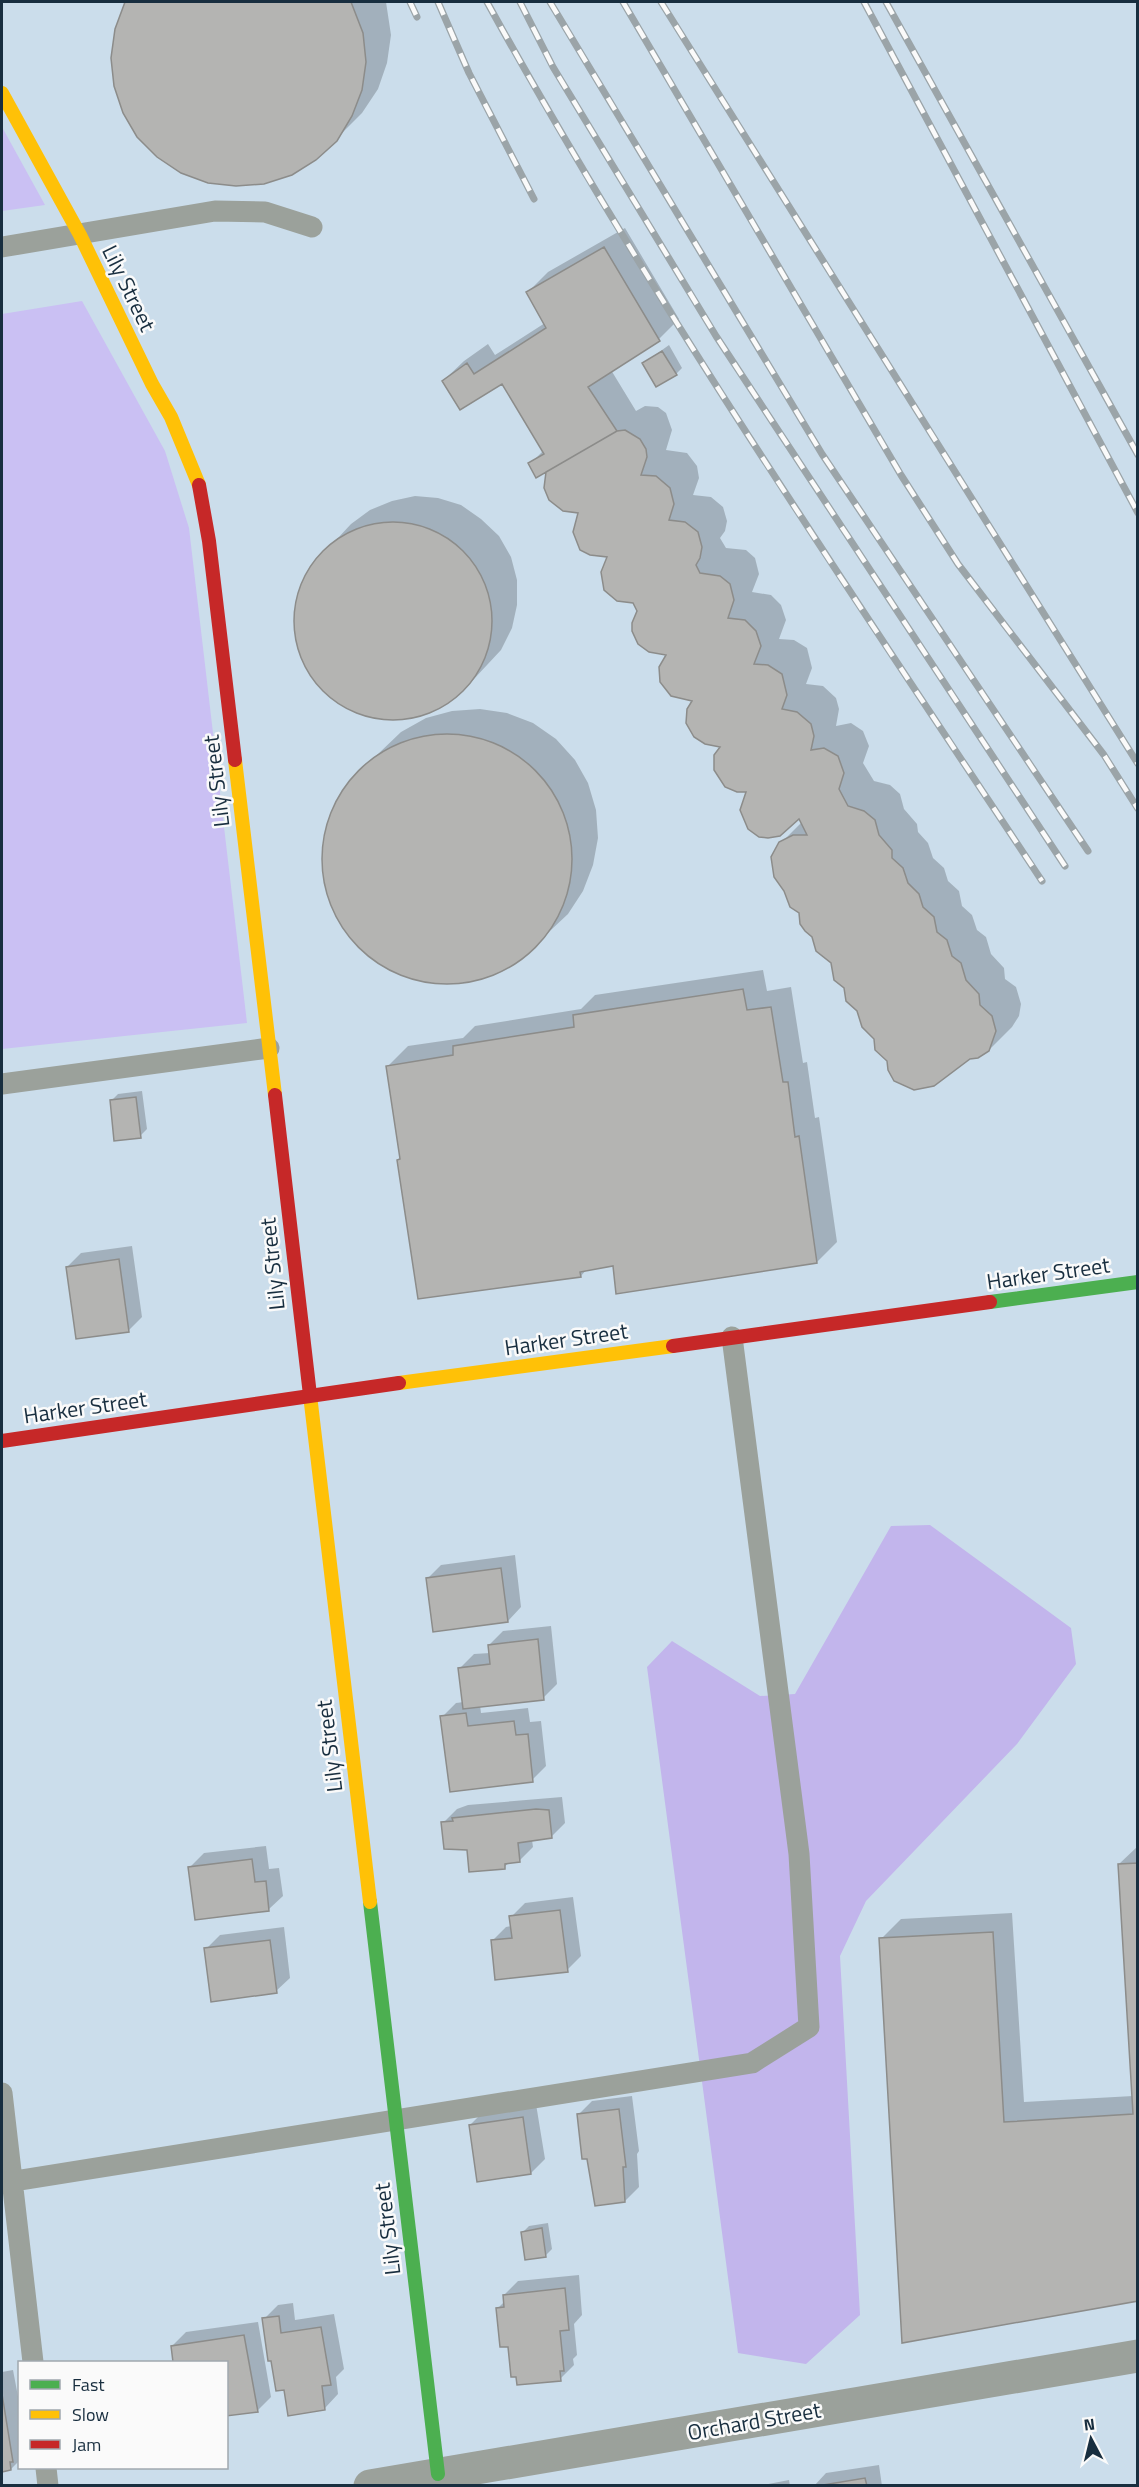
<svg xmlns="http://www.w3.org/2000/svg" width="1139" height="2487" font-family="'Titillium Web',sans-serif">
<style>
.green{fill:#cac0f3}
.forest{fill:#c2b5ec}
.shadow{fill:#0003}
.building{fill:#b4b4b2;stroke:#8c8c8a;stroke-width:1.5}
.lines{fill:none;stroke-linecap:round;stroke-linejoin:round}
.lane{stroke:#9ba19b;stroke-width:21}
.street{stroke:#9ba19b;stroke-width:33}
.fast{stroke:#4caf50;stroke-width:14}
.slow{stroke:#ffc107;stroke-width:14}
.jam{stroke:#c62828;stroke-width:14}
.rail-casing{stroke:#9ba4a8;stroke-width:7}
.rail{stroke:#fafafa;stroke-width:4.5;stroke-dasharray:14;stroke-linecap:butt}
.labels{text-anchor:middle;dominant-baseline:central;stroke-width:5;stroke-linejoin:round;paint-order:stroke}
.street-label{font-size:22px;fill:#182e3f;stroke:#fafafa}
</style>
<rect width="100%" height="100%" fill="#cbddeb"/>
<path class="green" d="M2,127L45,205L2,211Z
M82,301L165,451L189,528L247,1023L2,1049V314Z"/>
<path class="forest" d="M930,1525L1071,1628L1076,1664L1017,1744L866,1901L840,1956L860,2315L806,2364L738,2353L647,1667L672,1641L760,1696L795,1694L891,1526Z"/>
<path class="shadow" d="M127,2H386L391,35L387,63L378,89L362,113L336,139Z
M625,228L679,319L659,339L611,370L636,411L645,406L658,407L666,413L672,430L666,450L687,453L697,466L699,478L693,495L711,497L723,507L727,521L725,531L720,538L726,548L746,550L755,558L759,574L752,592L771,595L781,605L786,620L779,639L794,640L807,648L812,668L806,684L823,686L836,698L839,709L836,726L851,723L863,731L869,746L863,763L874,781L890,785L900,794L904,809L917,824L918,832L928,843L933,858L944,868L948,881L959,891L962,906L972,915L977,930L986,937L991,954L1004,968L1005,979L1016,987L1021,1004L1019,1016L1012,1027L986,1053L888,1061L832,962L781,843L802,822L799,817L748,791L580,512L547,473L530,464L544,450L503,381H443L464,361L488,344L495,355L545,323L528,292L548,272Z
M669,345L682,368L676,374L644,363Z
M415,496L438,498L461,505L481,519L499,536L511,557L517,580V605L512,628L501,650L459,695L438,708L416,717L393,719L369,717L348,708L328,696L313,678L301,658L295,636V613L300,589L310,568L351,524L370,510L392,501Z
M480,709L507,713L533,723L556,739L575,760L588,783L596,810L598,838L593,865L583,891L568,914L520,959L496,973L469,980L442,982L414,978L388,967L366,952L347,931L333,907L325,880L324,853L328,825L338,799L354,777L401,732L426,718L452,711Z
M763,970L767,991L791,987L803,1063L807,1062L815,1118L819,1117L837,1242L817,1262L614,1265L587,1269L581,1276L398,1160L401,1158L388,1066L408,1046L463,1038L475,1026L581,1009L595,995Z
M142,1091L147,1129L140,1136L111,1101L118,1094Z
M132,1246L142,1317L128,1331L67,1267L81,1253Z
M515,1555L521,1607L508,1621L427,1579L441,1565Z
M551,1626L557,1684L543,1698L480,1705L481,1713L528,1708L530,1722L541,1721L546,1766L532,1780L442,1717L456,1703L464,1702L460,1668L474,1654L490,1653L489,1645L503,1631Z
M562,1797L565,1823L551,1837L532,1840L533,1847L519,1861L510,1862L504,1867L468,1848L443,1823L457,1809L468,1805Z
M266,1846L269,1869L279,1868L283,1896L269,1909L190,1867L204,1853Z
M1138,1846V2299L903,2341L881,1939L901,1919L1012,1913L1024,2102L1133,2096L1119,1864Z
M573,1897L581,1956L567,1970L492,1941L506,1927L512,1926L511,1917L525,1903Z
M284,1927L290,1978L276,1991L206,1949L220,1935Z
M632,2096L639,2151L637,2154L639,2187L625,2201L578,2115L592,2101Z
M536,2104L545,2159L531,2173L470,2125L484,2111Z
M548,2223L552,2249L545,2256L523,2232L529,2226Z
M579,2275L582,2315L574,2324L577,2355L573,2359L574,2365L560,2379L509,2345L498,2308L505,2301L504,2295L518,2281Z
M293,2303L295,2320L334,2314L344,2369L336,2377L338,2394L325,2408L285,2388L264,2319L278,2305Z
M258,2322L271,2397L257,2411L226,2362H175L172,2346L186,2332Z
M13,2370L20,2407V2460L11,2469L2,2471V2372Z
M879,2465L882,2486H814L826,2473Z
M789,2480L790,2486H758Z"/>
<path class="building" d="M125,2H351L363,33L366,62L362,90L352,116L337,141L316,160L292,175L264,184L236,186L208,183L181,173L157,157L137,137L123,113L114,86L111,58L115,29Z
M604,247L660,341L588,387L617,431L536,478L528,463L544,454L502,384L460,410L442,381L467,363L474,374L546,328L526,292Z
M662,351L677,375L656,387L642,363Z
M625,430L640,439L646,449L647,457L641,475L656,476L670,488L674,504L669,520L685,522L698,532L702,547L700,558L696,565L700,573L720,576L730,584L734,600L728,618L745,620L756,631L761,646L754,664L768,665L782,674L787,695L782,709L797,712L811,724L814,736L811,750L824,748L838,756L844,773L839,789L848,806L864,811L875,820L879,835L892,850V858L903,868L908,883L919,894L923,907L934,917L937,932L947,940L952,956L961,963L966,980L979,994L980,1005L992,1016L996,1031L989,1051L978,1058L970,1059L934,1086L914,1090L894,1081L888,1070L887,1061L875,1050L874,1039L862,1027L857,1011L846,1001L844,988L834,980L831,963L816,951L812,937L805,931L800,924L799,913L790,907L784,891L774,877L771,857L779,842L793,835H807L799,819L780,836L768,838L759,837L748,829L740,810L746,792H737L725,787L714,770V755L720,747L705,744L694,737L686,723L687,709L692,701L671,696L660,682L659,667L666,655L649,652L638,644L632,631V623L637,611L633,603L617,601L604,590L601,572L607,557L590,555L580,550L573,532L578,513L563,511L549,500L544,488L546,472L617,431Z
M294 621a99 99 0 1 1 198 0a99 99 0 1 1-198 0Z
M322 859a125 125 0 1 1 250 0a125 125 0 1 1-250 0Z
M743,989L747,1010L771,1007L783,1082H788L795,1137L799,1136L817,1263L616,1294L613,1266L580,1272L581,1277L418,1299L397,1160L400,1159L386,1066L453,1055V1046L574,1027L573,1015Z
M136,1097L141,1138L114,1141L110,1100Z
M119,1259L129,1332L76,1339L66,1267Z
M501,1568L508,1622L433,1632L426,1578Z
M538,1639L544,1700L463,1709L458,1668L490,1664L488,1645Z
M466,1713L468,1726L514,1721L516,1735L528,1734L533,1782L450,1792L440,1716Z
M536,1809L549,1810L552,1838L518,1843L520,1862L505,1864V1869L469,1872L467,1850L444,1849L441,1822L453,1821L452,1818Z
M252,1859L255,1882L266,1881L269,1911L195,1920L188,1867Z
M1138,1863V2301L902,2343L879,1938L993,1932L1004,2122L1133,2114L1118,1864Z
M560,1910L568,1972L495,1980L491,1940L512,1938L509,1916Z
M270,1940L277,1993L211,2002L204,1948Z
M619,2109L626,2167H623L625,2202L595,2206L587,2159H582L577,2114Z
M523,2117L531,2174L477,2182L469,2125Z
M542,2228L546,2257L525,2260L521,2232Z
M565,2288L569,2330L560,2331L564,2371H560L561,2381L517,2385L516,2377H511L508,2347H500L496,2308L504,2307L503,2295Z
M279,2316L281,2333L321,2327L331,2385L322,2386L325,2410L288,2416L284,2390L276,2391L271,2361H268L262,2318Z
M244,2335L258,2412L226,2416V2362H173L171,2346Z
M2,2394L13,2462H10L11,2470L2,2472Z
M865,2478L867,2486H817Z"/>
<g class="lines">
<path class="lane" d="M2,247L215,211L265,212L312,227
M2,1084L269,1048
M2,2093L33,2362
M2,2183L752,2063L809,2027L799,1854L732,1337
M46,2468L48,2486"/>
<path class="street" d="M370,2486L1138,2356"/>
<path class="fast" d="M990,1302L1138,1282
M370,1902L438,2474"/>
<path class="slow" d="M2,93L80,235L152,384L171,417L199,485
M235,760L275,1095
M399,1383L673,1346
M310,1395L370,1902"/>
<path class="jam" d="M199,485L209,541L235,760
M275,1095L310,1395
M673,1346L990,1302
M2,1441L399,1383"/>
<g class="rail-casing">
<path id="rail" d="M410,2L417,17
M438,2L469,73L534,199
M487,2C654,305 851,592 1042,881
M520,2L553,67L716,336L1065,866
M550,2L822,454L1088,851
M623,2L901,475L958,564L1104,755L1138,809
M661,2L1138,764
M864,2L1138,513
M886,2L1138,455"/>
</g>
<use href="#rail" class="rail"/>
</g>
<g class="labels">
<g class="street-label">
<text transform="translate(129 288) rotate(64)">Lily Street</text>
<text transform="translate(216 781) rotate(-97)">Lily Street</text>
<text transform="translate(272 1264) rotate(-96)">Lily Street</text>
<text transform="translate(1048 1273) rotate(-8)">Harker Street</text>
<text transform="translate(566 1339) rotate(-8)">Harker Street</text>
<text transform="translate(85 1407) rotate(-8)">Harker Street</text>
<text transform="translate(329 1746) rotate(-97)">Lily Street</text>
<text transform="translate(387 2229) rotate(-97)">Lily Street</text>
<text transform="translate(754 2421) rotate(-10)">Orchard Street</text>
</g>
</g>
<rect width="1139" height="2487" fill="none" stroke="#182e3f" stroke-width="6"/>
<rect x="18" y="2361" width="210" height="108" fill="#fafafa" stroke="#a0a8af" stroke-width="1.5"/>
<rect x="30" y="2380" width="30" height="9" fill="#4caf50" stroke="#a0a8af" stroke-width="1.5"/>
<text x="72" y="2391" font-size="18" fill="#182e3f">Fast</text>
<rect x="30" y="2410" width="30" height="9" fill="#ffc107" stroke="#a0a8af" stroke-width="1.5"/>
<text x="72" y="2421" font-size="18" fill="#182e3f">Slow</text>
<rect x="30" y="2440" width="30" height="9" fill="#c62828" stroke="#a0a8af" stroke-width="1.5"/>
<text x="72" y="2451" font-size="18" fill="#182e3f">Jam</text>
<g transform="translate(1091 2439) rotate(353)" stroke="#fafafa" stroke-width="4.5" paint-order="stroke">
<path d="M0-4.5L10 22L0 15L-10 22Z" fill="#182e3f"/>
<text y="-9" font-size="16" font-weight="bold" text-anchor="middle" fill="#182e3f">N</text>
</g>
</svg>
